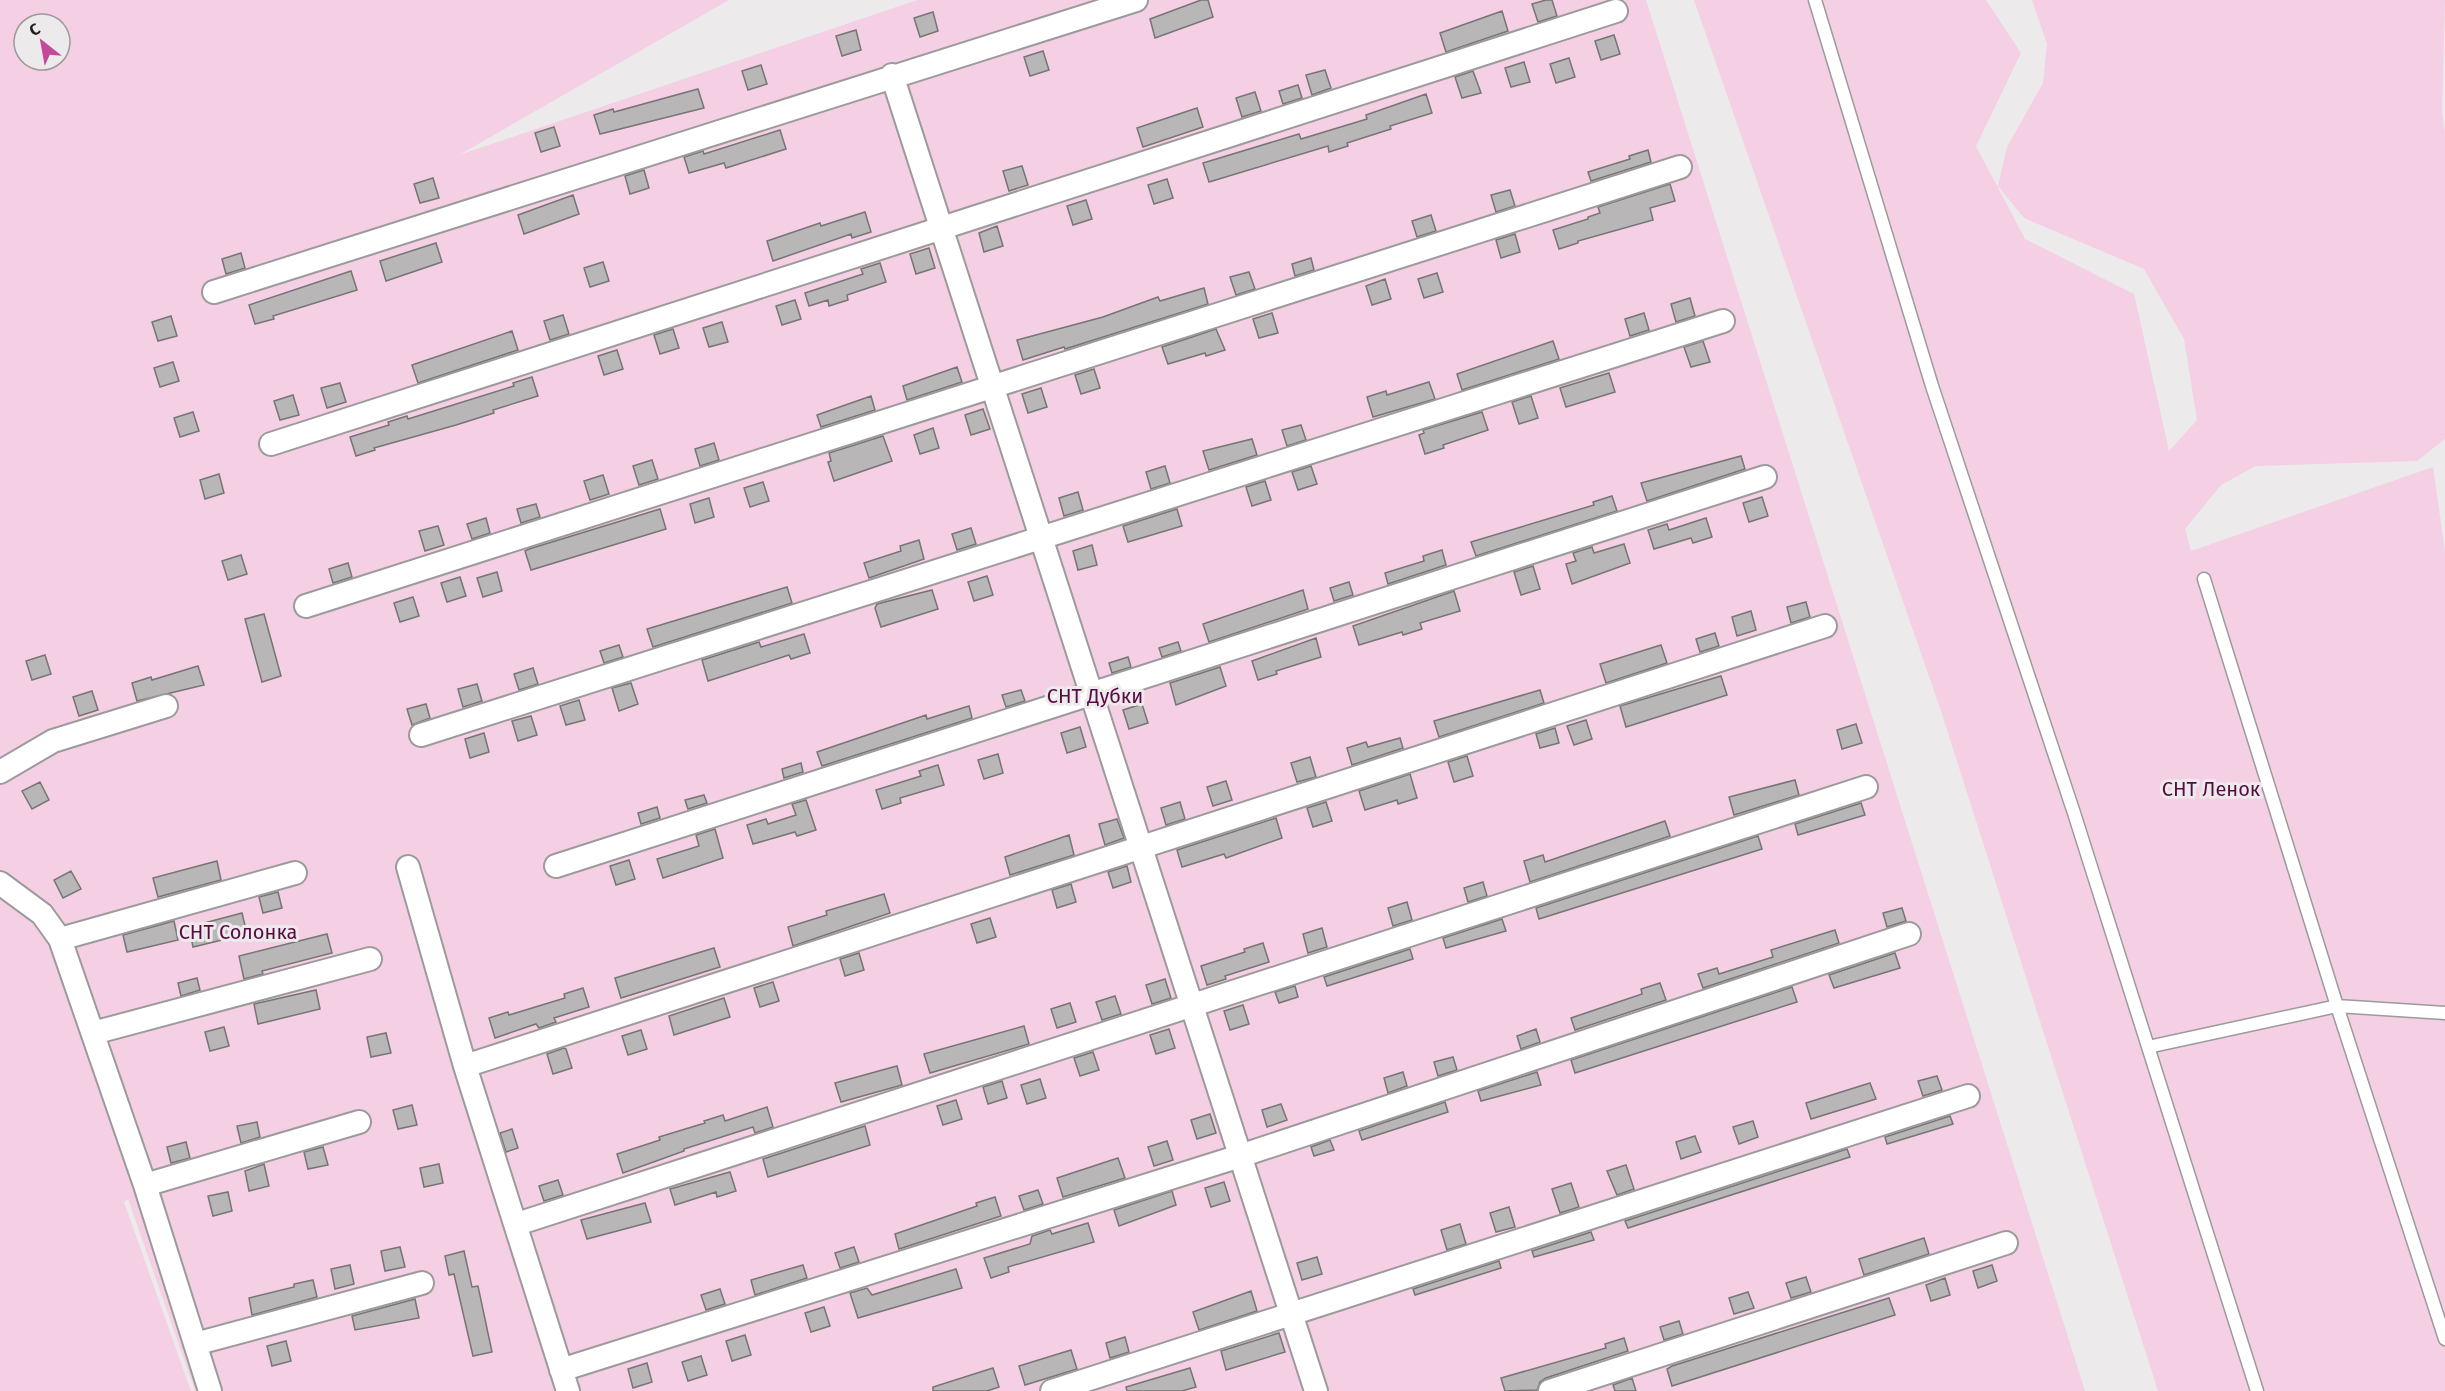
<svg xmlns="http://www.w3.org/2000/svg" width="2445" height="1391" font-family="'Fira Sans',sans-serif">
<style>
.green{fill:#f5cfe4;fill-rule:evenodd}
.building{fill:#b9b6b7;stroke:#777475;stroke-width:1.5}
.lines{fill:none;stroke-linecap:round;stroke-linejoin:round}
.lane-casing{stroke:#9d9a9b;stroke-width:15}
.street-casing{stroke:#9d9a9b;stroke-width:26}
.lane{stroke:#fff;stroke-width:12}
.street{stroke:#fff;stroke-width:22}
.labels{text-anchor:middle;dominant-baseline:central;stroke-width:6;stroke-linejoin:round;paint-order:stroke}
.park-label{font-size:20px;fill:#5a0a42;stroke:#edeaec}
</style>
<rect width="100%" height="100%" fill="#edeaec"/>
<path class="green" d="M0,0H729L459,155L917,0H1646L2085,1391H195L128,1199L124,1202L191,1391H0ZM24,24H60V60H24Z
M1694,0H1986L2021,53L1976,146L2025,239L2134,294L2169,451L2197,420L2184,339L2144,269L2024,218L1998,186L2007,147L2043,83L2047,44L2032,0H2445L2442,113L2445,133V439L2417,461L2256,466L2221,485L2185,529L2191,551L2433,467L2445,551V1391H2158L1940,708Z"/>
<path class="building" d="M1201,0H1208L1213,17L1155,38L1150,19Z
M1546,0H1552L1557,16L1538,22L1532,4Z
M1502,11L1508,31L1446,52L1440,33Z
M933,12L938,31L920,37L914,18Z
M856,30L861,50L842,56L836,36Z
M1614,35L1620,54L1601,60L1595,41Z
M1043,51L1049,70L1030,76L1024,57Z
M1569,58L1575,77L1556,83L1550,64Z
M1524,62L1530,82L1511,87L1505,68Z
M761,65L767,84L748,90L742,71Z
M1325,70L1331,88L1312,95L1306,75Z
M1473,71L1481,93L1462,98L1455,77Z
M1298,85L1302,98L1283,104L1279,91Z
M698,89L704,108L600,134L594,115L613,109L614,112Z
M1255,92L1261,111L1242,117L1236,98Z
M1426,94L1432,113L1390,126L1391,129L1347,143L1348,146L1329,152L1328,146L1209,182L1203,163L1299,134L1301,139L1367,119L1366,115Z
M1197,108L1203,127L1143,147L1137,128Z
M554,127L560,146L541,152L535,133Z
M780,130L786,149L726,168L724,163L689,173L684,157L703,151L704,154Z
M1648,150L1651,162L1591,181L1588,172L1630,159L1629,156Z
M1022,166L1028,185L1009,191L1003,171Z
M644,170L649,188L630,194L625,176Z
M433,178L439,198L420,203L414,184Z
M1167,179L1173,198L1154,204L1148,185Z
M1670,184L1675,201L1650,208L1653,220L1578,241V243L1559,249L1553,230L1588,219V217L1600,213L1598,207Z
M1510,190L1515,206L1496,212L1491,195Z
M573,195L579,214L524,234L518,215Z
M1086,200L1092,219L1073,225L1067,206Z
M865,212L871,232L852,238L851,234L773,261L767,241L820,223L821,226Z
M1431,215L1436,231L1417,237L1412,221Z
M997,226L1003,246L984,252L979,233Z
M1515,234L1520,252L1501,258L1496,240Z
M436,243L442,262L386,281L380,261Z
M929,248L935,268L916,274L910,254Z
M241,253L245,268L226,274L222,259Z
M1311,258L1314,270L1295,276L1292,264Z
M603,262L609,281L590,287L584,268Z
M880,263L886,282L847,295L848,300L829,306L828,300L809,306L805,293L863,274L861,269Z
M351,271L357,290L273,316L274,319L255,324L249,305Z
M1249,272L1255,289L1236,295L1230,277Z
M1437,273L1443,292L1424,298L1418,279Z
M1385,279L1391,299L1372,305L1366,286Z
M1204,288L1208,304L1065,349L1064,347L1023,360L1017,340L1103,317L1158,297L1160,301Z
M1690,298L1695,316L1676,322L1671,304Z
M795,300L801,319L782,325L776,306Z
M1272,313L1278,333L1259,338L1253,319Z
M1644,313L1649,330L1630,336L1625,319Z
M563,315L569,334L550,340L544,321Z
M171,316L177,336L158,341L152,322Z
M722,322L728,342L709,347L703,328Z
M673,329L679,348L660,354L654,335Z
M1216,329L1225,350L1206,356L1205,353L1168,364L1162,347Z
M512,331L518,350L418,383L412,365Z
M1553,341L1559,359L1462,390L1457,374Z
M1703,341L1710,362L1691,367L1684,347Z
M617,350L623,369L604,375L598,356Z
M173,362L179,381L160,387L154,368Z
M957,367L962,382L907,400L903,386Z
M1094,369L1100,388L1081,394L1075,375Z
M1609,373L1615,392L1566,407L1560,388Z
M532,377L538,396L493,410L494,413L456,425L374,448L375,450L356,456L350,437L389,425L388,422L407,416L408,419L514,386L513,383Z
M1429,382L1435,399L1373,417L1367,397L1386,391L1387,395Z
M340,383L346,402L327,408L321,388Z
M1041,388L1047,407L1028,413L1022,394Z
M293,395L299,415L280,420L274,401Z
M871,396L875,410L821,427L817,415Z
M1531,396L1538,418L1519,424L1512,402Z
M983,409L990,429L971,435L965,415Z
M193,412L199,431L180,437L174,418Z
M1482,412L1488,430L1443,445L1444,448L1425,454L1419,435L1424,433L1423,430Z
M1301,425L1306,440L1287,446L1282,430Z
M933,428L939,448L920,454L914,435Z
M883,436L892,461L834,481L828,462L831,461L829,453Z
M1252,439L1257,455L1209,470L1203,451Z
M714,443L719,460L700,466L695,449Z
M1741,456L1745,469L1647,501L1641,483Z
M652,460L658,479L639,485L633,466Z
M1165,466L1170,483L1151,489L1146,472Z
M1311,466L1317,484L1298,490L1292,472Z
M219,474L224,493L205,499L200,480Z
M603,475L609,494L590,500L584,481Z
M1265,481L1271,500L1252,506L1246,487Z
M763,482L769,501L750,507L744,488Z
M1078,492L1083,510L1064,516L1059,498Z
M1612,496L1617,511L1476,556L1471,542L1594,505L1593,502Z
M1762,497L1768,516L1749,522L1743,503Z
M709,498L714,517L695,523L690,504Z
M536,504L540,517L521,523L517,509Z
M660,509L666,529L531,570L525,551L529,549Z
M1177,509L1182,526L1128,542L1123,526Z
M486,518L490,533L472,539L467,524Z
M1706,518L1712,537L1693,543L1691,538L1654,549L1648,530L1667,524L1669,530Z
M438,526L444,545L425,551L419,531Z
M971,528L976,544L957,550L952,534Z
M919,540L924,559L869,578L864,563L901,551L900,546Z
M1624,544L1630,563L1572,584L1566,564L1576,561L1573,553L1592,547L1594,553Z
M1092,545L1097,565L1078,570L1073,551Z
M1442,550L1446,565L1388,584L1385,573L1424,561L1423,556Z
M241,555L247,574L228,580L222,561Z
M348,563L352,577L333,583L329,569Z
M1533,566L1540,589L1521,595L1514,572Z
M497,572L502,591L483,597L477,578Z
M987,576L993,595L974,601L968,582Z
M460,577L466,596L447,602L441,583Z
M1349,582L1353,595L1334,601L1330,588Z
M787,587L792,603L653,647L647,629Z
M932,590L938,609L881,627L875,608L877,604Z
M1303,590L1308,609L1209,642L1203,624Z
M1454,591L1460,611L1420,623L1422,629L1403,635L1402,632L1359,645L1353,626Z
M413,597L419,616L400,622L394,603Z
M1806,602L1810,617L1791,623L1787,607Z
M1751,611L1756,630L1737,636L1732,617Z
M264,614L281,676L262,682L245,619Z
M1715,633L1719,646L1700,652L1696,639Z
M804,634L810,653L791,659L789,655L708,681L702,660L759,642L761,647Z
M1316,638L1321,657L1276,671L1277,674L1258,680L1252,661Z
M1178,642L1181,651L1162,657L1159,648Z
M619,645L623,657L604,663L600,651Z
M1661,645L1667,663L1606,683L1600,664Z
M45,655L51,674L32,680L26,661Z
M1128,657L1131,667L1112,673L1109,663Z
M198,666L204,685L137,701L132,683L151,677L152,680Z
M1220,667L1226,686L1176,705L1170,683Z
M533,668L538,684L519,690L514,674Z
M1721,676L1727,695L1626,727L1620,706Z
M631,683L638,704L619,711L612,688Z
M477,684L482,701L463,707L458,689Z
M1021,690L1025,701L1006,707L1002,695Z
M1540,690L1544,703L1439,737L1434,721Z
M92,691L98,710L79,716L73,697Z
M579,700L585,720L566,725L560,706Z
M426,704L430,718L412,725L407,709Z
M1142,704L1148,723L1129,729L1123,710Z
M969,706L972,718L822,766L817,752L926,715L927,719Z
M531,716L537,735L518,741L512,721Z
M1586,720L1592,739L1574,745L1567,726Z
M1856,724L1862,743L1842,749L1837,730Z
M1080,727L1086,747L1067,753L1061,733Z
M1555,728L1559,743L1540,748L1536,734Z
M484,733L489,752L470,758L465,739Z
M1400,738L1403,748L1352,765L1347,748L1366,742L1368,747Z
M998,754L1003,773L984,779L978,760Z
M1467,756L1473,776L1454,782L1448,762Z
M1310,757L1316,777L1297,782L1291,763Z
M801,763L803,772L784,778L782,769Z
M938,765L944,785L900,798L901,803L882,809L876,790L921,776L919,771Z
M1410,774L1417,798L1398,804L1397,800L1365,810L1359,791Z
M1795,780L1799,795L1734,815L1729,797Z
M1226,781L1232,800L1213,806L1207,787Z
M40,782L49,800L32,809L22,791Z
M704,795L707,803L688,809L685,800Z
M806,800L816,830L797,836L795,832L753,844L747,825L766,819L768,824L796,815L792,804Z
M1180,802L1185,819L1166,825L1161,808Z
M1326,802L1332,821L1313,827L1307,808Z
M1861,803L1865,815L1798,835L1795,824Z
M657,807L660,818L641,824L638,813Z
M1276,818L1282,838L1226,858L1224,854L1182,867L1177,850Z
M1117,819L1124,838L1105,845L1099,824Z
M1665,821L1670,836L1530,882L1524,861L1543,855L1545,862Z
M715,829L723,858L663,878L657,859L699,846L696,835Z
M1069,835L1074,855L1010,875L1005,857Z
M1758,836L1762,849L1539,919L1536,908Z
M629,860L635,879L616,885L610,866Z
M217,861L221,880L158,897L153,878Z
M1127,866L1131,882L1113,888L1108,872Z
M71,871L81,889L63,898L54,880Z
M1483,882L1487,896L1468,902L1464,888Z
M1071,884L1076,902L1057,908L1052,890Z
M278,892L282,908L263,913L259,897Z
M884,894L890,913L793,946L788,927L827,915L826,911Z
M1407,902L1412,920L1393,926L1388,908Z
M1902,908L1906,921L1887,927L1883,913Z
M242,913L247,934L193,947L189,927Z
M990,918L996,937L977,943L971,924Z
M1502,919L1506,931L1446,948L1443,938Z
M174,921L178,940L127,952L123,935Z
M1322,928L1327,947L1308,953L1303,934Z
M1835,930L1839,943L1703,988L1698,974L1717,968L1719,974L1773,957L1771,950Z
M327,934L332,953L262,971L263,974L244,979L239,956Z
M1263,943L1269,962L1225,976L1226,979L1207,985L1201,966L1245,952L1244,949Z
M714,948L720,967L621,998L615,978Z
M1410,949L1413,959L1327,986L1324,977Z
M859,953L864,970L845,976L840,959Z
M1895,953L1900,968L1834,988L1829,975Z
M197,978L200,990L181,996L178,983Z
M1165,979L1171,998L1152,1004L1146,985Z
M773,982L779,1001L760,1007L754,988Z
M1660,983L1666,1000L1575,1030L1571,1018L1642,994L1641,989Z
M1295,986L1298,997L1279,1003L1275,992Z
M1792,987L1797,1002L1575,1073L1571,1060Z
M583,988L589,1007L554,1018L556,1022L539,1028L536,1024L495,1038L489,1018L508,1012L509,1015L565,998L564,994Z
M316,990L320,1009L258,1024L254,1004Z
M1115,996L1121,1014L1102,1020L1096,1002Z
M724,998L730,1017L674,1035L669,1016Z
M1070,1003L1076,1022L1057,1028L1051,1009Z
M1243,1005L1249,1024L1230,1030L1224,1011Z
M1024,1026L1029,1044L930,1073L924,1054Z
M224,1027L229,1046L210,1051L205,1032Z
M1169,1029L1175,1048L1156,1054L1150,1035Z
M1536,1029L1540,1042L1521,1049L1517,1036Z
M641,1030L647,1049L628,1055L622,1036Z
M386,1033L391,1053L371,1057L367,1037Z
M564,1048L566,1049L572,1068L553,1074L547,1054Z
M1093,1052L1099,1070L1080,1076L1074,1058Z
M1453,1057L1457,1070L1438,1076L1434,1062Z
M897,1066L902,1085L841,1102L835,1083Z
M1403,1072L1407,1086L1388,1093L1384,1078Z
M1537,1072L1541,1085L1481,1101L1478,1091Z
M1937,1076L1942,1090L1923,1096L1918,1081Z
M1040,1079L1046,1098L1027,1104L1021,1085Z
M1002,1081L1007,1098L988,1104L983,1087Z
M1870,1083L1876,1099L1811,1119L1806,1103Z
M956,1100L962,1119L943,1125L937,1106Z
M1445,1102L1448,1112L1362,1140L1359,1131Z
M1281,1104L1287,1120L1267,1127L1262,1110Z
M412,1105L417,1125L398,1129L393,1110Z
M767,1107L773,1127L755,1133L753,1127L684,1149V1151L623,1173L617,1154L660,1140L659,1137L705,1123L704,1121L723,1115L725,1121Z
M1210,1114L1216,1133L1197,1139L1191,1120Z
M1950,1116L1953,1124L1887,1144L1885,1137Z
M1753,1121L1758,1137L1739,1144L1733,1127Z
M257,1122L260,1137L241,1143L237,1126Z
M865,1126L870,1145L768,1177L763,1159Z
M512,1129L518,1148L506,1152L500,1133Z
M1695,1136L1701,1152L1681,1159L1676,1142Z
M1330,1140L1334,1150L1314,1156L1311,1147Z
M1167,1141L1173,1160L1154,1166L1148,1147Z
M186,1142L190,1158L171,1163L167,1147Z
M323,1147L328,1165L308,1169L304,1152Z
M1847,1149L1850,1157L1628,1228L1625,1221Z
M1118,1158L1125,1178L1063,1197L1057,1178Z
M264,1164L269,1186L249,1191L245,1171Z
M439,1164L443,1183L424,1187L420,1168Z
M1626,1165L1634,1189L1617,1195L1607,1171Z
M730,1172L736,1191L717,1197L716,1192L675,1205L670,1189Z
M558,1180L563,1195L544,1201L539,1186Z
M1224,1182L1230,1201L1211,1207L1205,1188Z
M1571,1183L1579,1207L1560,1213L1552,1189Z
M1038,1190L1043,1204L1024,1210L1019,1196Z
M1172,1191L1176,1205L1119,1226L1114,1210Z
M228,1192L232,1211L213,1216L208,1196Z
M995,1197L1001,1216L899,1249L895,1234L977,1206L976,1203Z
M645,1203L651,1222L587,1239L581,1220Z
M1509,1207L1515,1227L1496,1232L1490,1213Z
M1088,1223L1094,1242L1008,1267L1009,1272L991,1278L984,1258L1030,1244L1032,1236L1050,1230L1052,1234Z
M1460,1224L1466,1244L1447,1250L1441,1230Z
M1591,1232L1594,1240L1534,1257L1532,1251Z
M1924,1238L1929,1254L1864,1275L1859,1259Z
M400,1247L405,1267L385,1271L381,1251Z
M854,1247L859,1262L840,1268L835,1253Z
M464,1251L472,1287L478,1286L492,1352L473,1356L454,1274L449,1275L445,1256Z
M1317,1257L1322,1274L1302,1280L1297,1263Z
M1499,1261L1501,1268L1415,1295L1413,1289Z
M350,1265L354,1284L335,1289L331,1269Z
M803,1265L807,1278L755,1295L751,1280Z
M1992,1265L1997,1281L1978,1288L1973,1271Z
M956,1269L962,1288L858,1318L850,1293L867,1288L872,1295Z
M1806,1277L1811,1292L1791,1298L1786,1283Z
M1945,1278L1950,1295L1931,1301L1926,1285Z
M313,1280L317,1297L252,1315L249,1298L294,1287V1284Z
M720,1289L725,1304L706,1310L701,1295Z
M1251,1291L1257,1311L1199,1330L1193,1312Z
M1748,1292L1754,1308L1734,1314L1729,1298Z
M1889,1298L1895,1315L1672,1386L1667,1369L1672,1366Z
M415,1299L419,1318L355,1330L352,1316Z
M824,1307L830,1326L811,1332L805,1313Z
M1679,1321L1683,1334L1664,1340L1660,1327Z
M1279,1333L1285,1352L1226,1370L1221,1351Z
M745,1335L751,1355L732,1361L726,1341Z
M1125,1337L1129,1352L1110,1358L1106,1343Z
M1624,1338L1628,1351L1546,1378L1540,1382L1537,1390L1505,1391L1501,1378L1606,1348L1605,1344Z
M286,1341L291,1361L272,1366L267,1346Z
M1071,1350L1077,1369L1025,1385L1019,1366Z
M701,1356L707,1375L688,1381L682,1362Z
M647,1363L652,1382L633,1388L628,1369Z
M993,1368L999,1387L987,1391H933V1387Z
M1190,1368L1196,1387L1182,1391H1127L1126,1387Z
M1632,1378L1636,1391H1615L1613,1385Z"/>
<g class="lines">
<g class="lane-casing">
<path id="lane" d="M1815,0L1932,386L2074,813L2257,1391
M2204,579L2337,1006L2445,1339
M2148,1047L2337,1006L2445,1013"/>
</g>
<g class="street-casing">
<path id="street" d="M892,75L1316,1391
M214,292L1136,0
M271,444L1616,11
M306,606L1680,167
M421,735L1723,321
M0,772L53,741L166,706
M556,866L1765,477
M408,867L465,1066L568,1391
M0,883L42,914L60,939L145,1185L210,1391
M60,939L295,873
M93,1033L370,959
M465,1066L1825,626
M145,1185L359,1122
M517,1224L1866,787
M195,1344L422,1283
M561,1370L1240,1156L1909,934
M1052,1391L1968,1096
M1550,1391L2006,1243"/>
</g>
<use href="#lane" class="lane"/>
<use href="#street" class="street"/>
</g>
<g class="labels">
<g class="park-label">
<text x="1095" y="696">СНТ Дубки</text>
<text x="2211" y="789">СНТ Ленок</text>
<text x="238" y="932">СНТ Солонка</text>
</g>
</g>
<g transform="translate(42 42) rotate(329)"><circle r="28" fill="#edeaec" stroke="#9b999a" stroke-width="1.5"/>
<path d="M0-4.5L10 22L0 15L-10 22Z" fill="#c54999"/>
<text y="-9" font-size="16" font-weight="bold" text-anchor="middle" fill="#201f20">С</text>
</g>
</svg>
